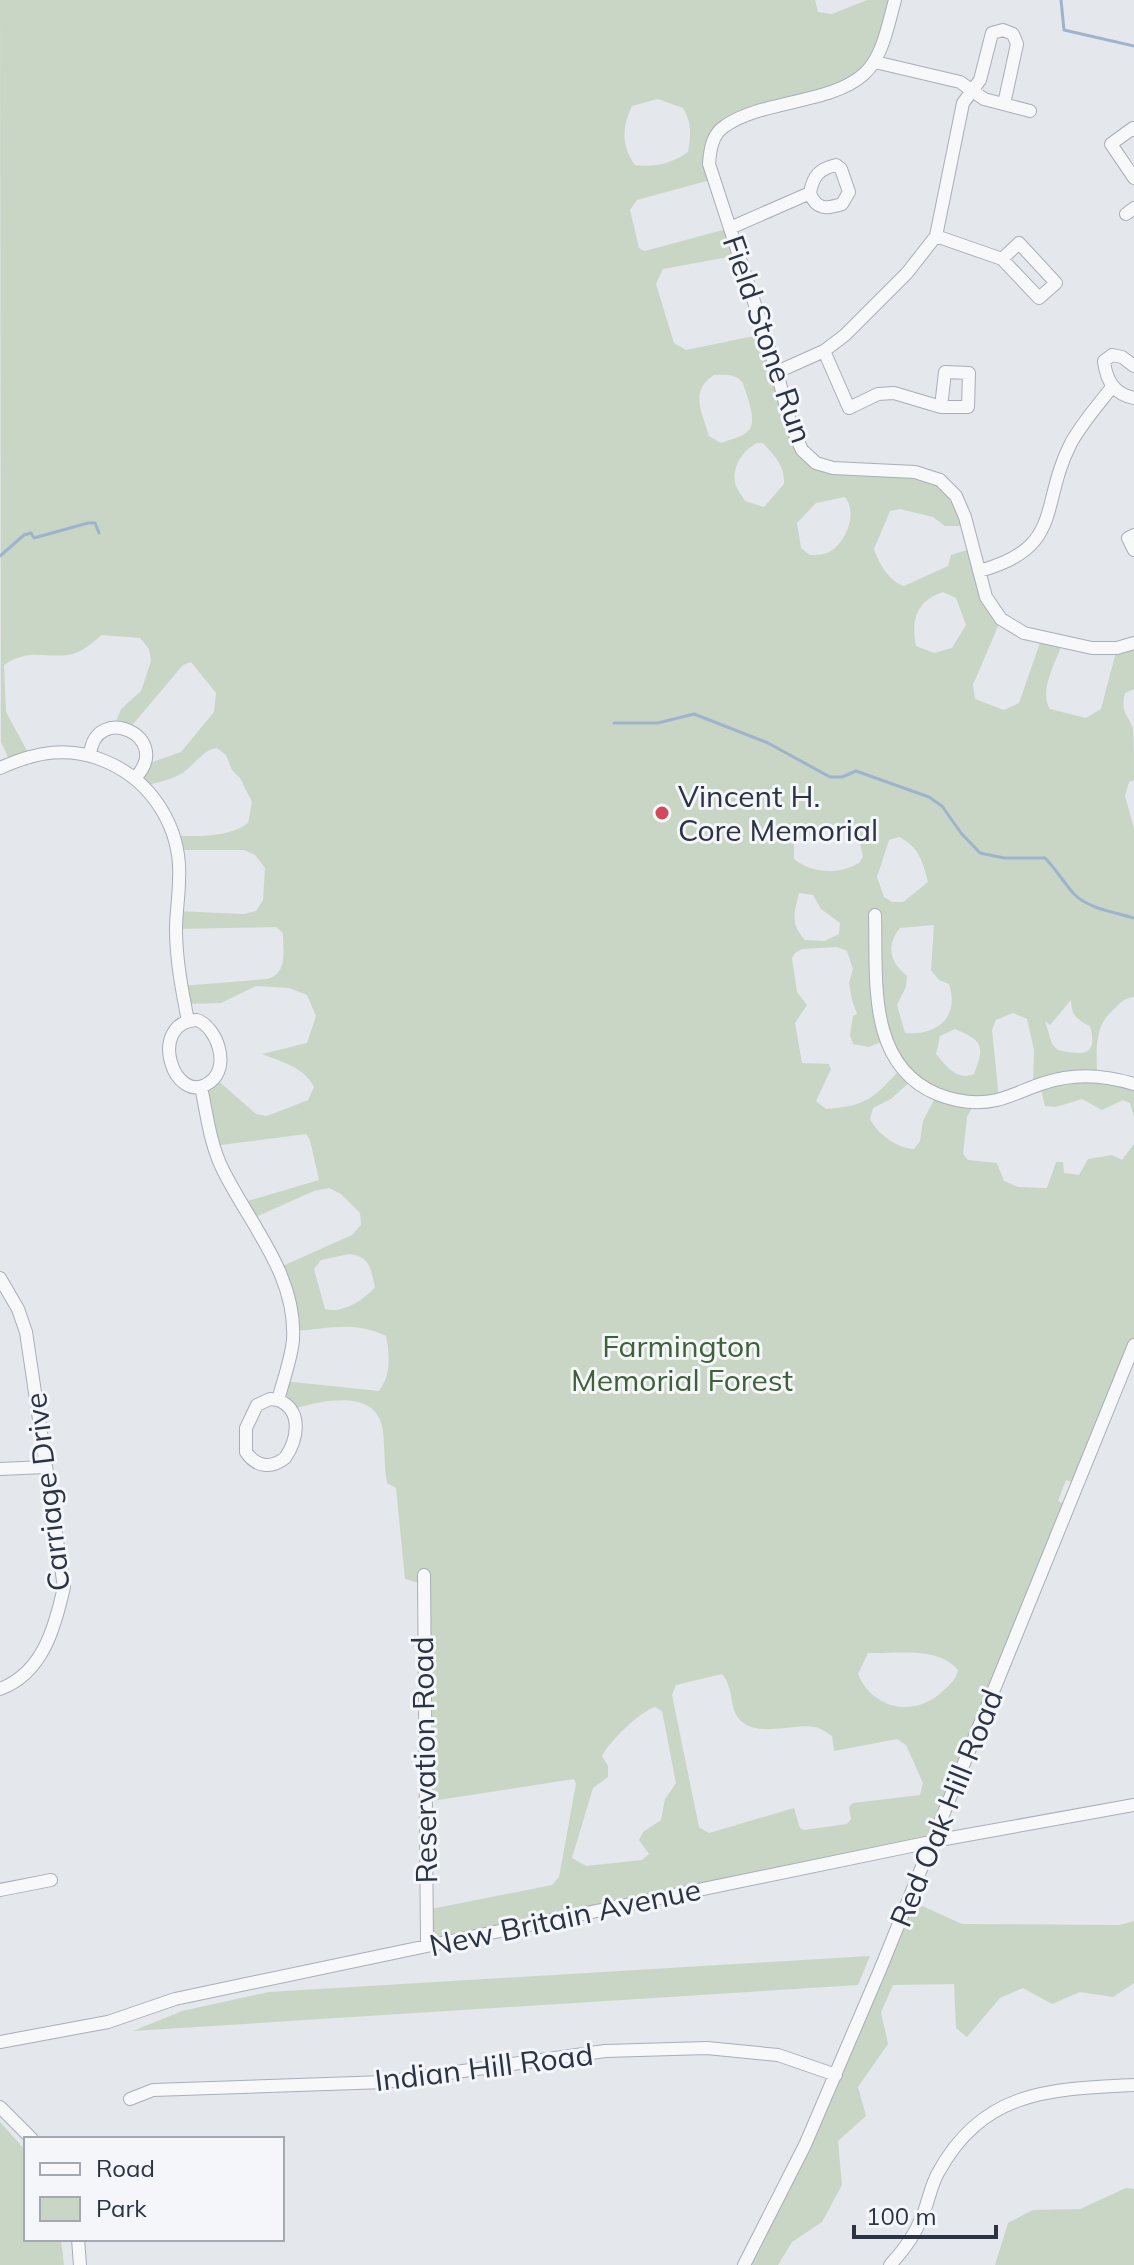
<svg xmlns="http://www.w3.org/2000/svg" width="1134" height="2265" font-family="Mulish,sans-serif">
<style>
.green{fill:#c9d6c5;fill-rule:evenodd}
.lines{fill:none;stroke-linecap:round;stroke-linejoin:round}
.stream{stroke:#9fb4cc;stroke-width:3}
.minor-casing{stroke:#a9aeb7;stroke-width:14}
.minor{stroke:#f7f8fa;stroke-width:12}
.poi-dot{fill:#d1495b;stroke:#f4f6f9;stroke-width:3}
.labels{text-anchor:middle;dominant-baseline:central;stroke-width:6;stroke-linejoin:round;paint-order:stroke}
.street-label{font-size:30px;fill:#2b3445;stroke:#f4f6f9}
.poi-label{font-size:30px;fill:#2b3445;stroke:#f4f6f9;text-anchor:start}
.park-label{font-size:30px;fill:#3f6138;stroke:#f4f6f9}
</style>
<rect width="100%" height="100%" fill="#e4e7ec"/>
<path class="green" d="M0,0H815L818,12L832,14L867,0H895L863,75L742,118L711,145L714,179L637,200L630,210L639,248L645,251L730,228L739,255L663,269L656,284L674,343L686,350L764,334L791,426L815,463L940,480L968,526H945L933,517L900,509L890,511L874,549C879,564 888,580 904,586L948,566L951,555L973,548L1001,619L973,685L975,699L1004,710L1019,703L1042,637L1063,641C1057,660 1038,692 1050,709L1086,718L1101,709L1117,648L1134,643V689L1125,693C1120,714 1128,713 1133,729C1134,740 1134,768 1134,780L1129,782L1125,796L1134,828V997C1124,998 1120,1003 1113,1010C1093,1027 1097,1051 1097,1076L1134,1084V1117L1130,1103L1123,1100L1102,1110L1082,1099L1056,1107L1045,1106L1040,1085L1033,1087L1034,1050L1027,1019L1013,1013L996,1020L992,1030L999,1099L974,1104L967,1117L963,1154L968,1160L997,1163L1004,1181L1018,1187L1047,1188L1056,1162H1063L1064,1173L1079,1175L1088,1159L1112,1155L1122,1160L1134,1144V1345L1077,1484L1066,1480L1058,1501L1069,1506L934,1842L427,1946L426,1910L552,1885L559,1877L576,1784L574,1779L425,1802L423,1584L405,1579L396,1488L387,1483C384,1466 385,1449 383,1432C379,1386 320,1401 292,1409L286,1403L283,1381L379,1391C391,1375 390,1355 386,1336C353,1320 328,1329 293,1331L278,1268L352,1235L361,1225L360,1213L341,1194L329,1188L314,1191L251,1219L241,1203L319,1180L310,1140L306,1134L213,1146L201,1087L215,1078L256,1114L266,1116L275,1113L308,1100L314,1087C304,1067 282,1062 262,1054L307,1043L316,1016L307,995L289,988L256,986L221,1003L185,1004L181,986L267,979C288,973 283,952 283,933L276,927L176,929V911L244,914L256,911L263,900L265,868L255,855L244,850H177L174,836C197,836 229,838 248,823L252,802L240,778L232,770L226,755L217,748C203,750 195,764 184,772C172,780 158,782 144,786L135,778L144,765L181,752L214,712L216,693L191,662L183,665L128,730L114,727L121,709L141,691L151,661L149,649L140,638L102,635C92,643 81,653 68,655C42,658 30,648 4,665L6,712L30,756L11,764L1,742ZM658,99L683,108C692,123 691,136 688,152C672,163 655,168 635,165C621,146 622,127 632,106ZM714,375C726,375 735,373 743,383C746,395 760,424 746,433C739,438 728,440 721,443L709,436C702,412 689,391 714,375ZM757,443H763C775,457 785,465 784,484L764,507L745,501C742,496 736,488 735,483C732,466 743,450 757,443ZM845,497C858,513 846,543 829,552C823,555 816,555 810,555L801,548L797,523L816,503ZM943,592L956,598L966,625L952,648L934,653L916,646C911,620 916,601 943,592ZM838,826L850,827L857,831L863,856L860,862C841,875 812,874 794,859V841ZM899,837C918,846 923,861 928,882L903,902H892L884,897L877,877L889,840ZM799,893L813,895L821,909L840,923L839,934L825,941L805,940C790,923 794,914 799,893ZM934,925L931,970L939,980L949,984C960,1017 937,1036 905,1033L897,1005L906,987L907,976C889,961 886,946 900,928ZM837,947L847,951L853,969L849,983L852,1000L857,1014L853,1016L850,1035L853,1044L869,1047L886,1040L902,1067C875,1097 868,1106 826,1109L816,1101L831,1069L829,1064L802,1063L795,1023L807,1005L797,992L792,958L795,953L802,949ZM1071,1000C1071,1015 1077,1020 1090,1026C1099,1058 1081,1055 1058,1050L1052,1044L1045,1021L1050,1025ZM955,1029C983,1041 985,1045 974,1074C957,1081 946,1066 936,1054L940,1036ZM913,1079L937,1094L923,1121L920,1141L914,1149C896,1148 878,1134 870,1119L873,1108L891,1099ZM349,1254C371,1257 370,1268 375,1287C364,1300 342,1314 325,1309L314,1269L321,1260ZM868,1653C896,1654 938,1646 958,1670C956,1680 950,1684 943,1691C915,1718 873,1710 858,1674ZM722,1674C734,1687 729,1709 740,1720C757,1738 794,1723 815,1727C821,1728 827,1733 832,1736L834,1751L897,1739L906,1745L923,1783L920,1795L853,1803L849,1807L851,1819L847,1824L804,1830L800,1828L794,1808L709,1833L699,1827L672,1695L676,1685ZM655,1707L662,1711L676,1783L665,1799L661,1820L643,1832L639,1840L649,1854L642,1860L586,1866L572,1858L593,1788L608,1777V1766L602,1756C609,1742 639,1712 655,1707Z
M909,1900L962,1924L1120,1925L1134,1921V1983L1113,1997L1080,1992L1052,2004L1023,1988L1000,1998L967,2037L956,2028L954,1984L893,1985L881,2012L888,2044L858,2087L866,2116L838,2141L842,2185L822,2222L792,2242L778,2265H753L747,2261Z
M870,1956L858,1985L133,2031L182,2011L269,1992Z
M0,2122L26,2151V2239H61L64,2265H0Z
M1126,2188L1134,2189V2265H995L1008,2223L1033,2210L1080,2209Z"/>
<g class="lines">
<path class="stream" d="M1061,0L1064,30L1134,46
M0,556L24,535L31,533L34,538L88,523H95L99,533
M614,723H658L694,714L768,743L830,777H842L856,771L929,797L942,806L961,833L980,853L1004,858H1045C1056,869 1064,883 1074,894C1089,909 1114,912 1134,918"/>
<g class="minor-casing">
<path id="minor" d="M895,0C888,24 883,57 864,74C831,104 762,100 725,126C712,134 710,150 709,164L777,372L791,426L802,450L816,463L833,468L915,472L940,480L956,496L965,517L986,597L1001,619L1024,633L1092,648H1117L1134,643
M875,62L960,82L984,99L1030,111
M1134,130L1133,128L1111,144L1134,178
M1126,214L1134,208
M730,228L810,193C813,176 819,169 836,165L841,169L849,192L842,204C827,209 816,210 810,193
M936,236L1002,259L1039,298L1056,283L1019,243L1002,259
M824,351L849,408L878,394L894,393L941,407H968L969,373L945,372L941,407
M1134,366L1122,357L1112,355L1104,361C1106,380 1114,394 1134,398
M777,372L824,351L845,335L907,273L936,236L963,103L980,80L992,33L1003,30L1013,34L1017,44L1004,104
M1134,535L1128,538L1134,550
M979,571C1065,548 1039,505 1071,443C1082,423 1098,405 1112,387
M90,755C95,701 175,737 135,778
M0,768C35,752 70,745 107,762C153,782 182,829 179,880C179,896 176,913 176,929C176,960 182,990 188,1021
M875,915C877,978 866,1064 937,1094C957,1102 976,1105 997,1100C1013,1096 1028,1088 1044,1083C1073,1073 1105,1075 1134,1084
M197,1020C217,1027 231,1067 210,1082C174,1109 146,1022 197,1020Z
M201,1087C207,1115 210,1144 223,1170C250,1225 297,1275 293,1340C291,1360 283,1381 278,1400L270,1399L257,1405L246,1428V1452C256,1467 271,1469 285,1458C298,1439 303,1410 278,1400
M0,1278L18,1309L26,1332L64,1587C55,1627 43,1673 0,1689
M0,1469L45,1467
M424,1575L427,1946
M0,1890L51,1880
M0,2042L108,2022L175,1999L427,1946L945,1839L1134,1805
M130,2099L153,2090L385,2082L605,2051L707,2048L778,2055L836,2075
M0,2107L32,2139
M78,2239L80,2265
M744,2265L805,2145L880,1970L1134,1345
M890,2265C903,2251 914,2237 921,2219C928,2205 930,2187 938,2173C983,2090 1050,2089 1134,2085"/>
</g>
<use href="#minor" class="minor"/>
</g>
<circle class="poi-dot" cx="662" cy="813" r="8"/>
<g class="labels">
<g class="street-label">
<text transform="translate(768 339) rotate(71)">Field Stone Run</text>
<text transform="translate(47 1492) rotate(-97)">Carriage Drive</text>
<text transform="translate(424 1760) rotate(-91)">Reservation Road</text>
<text transform="translate(946 1808) rotate(-68)">Red Oak Hill Road</text>
<text transform="translate(565 1917) rotate(-12)">New Britain Avenue</text>
<text transform="translate(484 2067) rotate(-7)">Indian Hill Road</text>
</g>
<g class="poi-label">
<text x="678" y="796">Vincent H.<tspan x="678" dy="34">Core Memorial</tspan></text>
</g>
<g class="park-label">
<text x="682" y="1346">Farmington<tspan x="682" dy="34">Memorial Forest</tspan></text>
</g>
</g>
<rect x="24" y="2137" width="260" height="104" fill="#f4f6f9" stroke="#a4a8b1" stroke-width="2"/>
<rect x="40" y="2163" width="40" height="12" fill="#f7f8fa" stroke="#a4a8b1" stroke-width="2"/>
<text x="96" y="2177" font-size="24" fill="#2b3445">Road</text>
<rect x="40" y="2197" width="40" height="24" fill="#c9d6c5" stroke="#a4a8b1" stroke-width="2"/>
<text x="96" y="2217" font-size="24" fill="#2b3445">Park</text>
<path d="M854 2225v12h142v-12" fill="none" stroke="#2b3445" stroke-width="4"/>
<text x="866" y="2225" font-size="24" fill="#2b3445" stroke="#f4f6f9" stroke-width="6" paint-order="stroke">100 m</text>
</svg>
